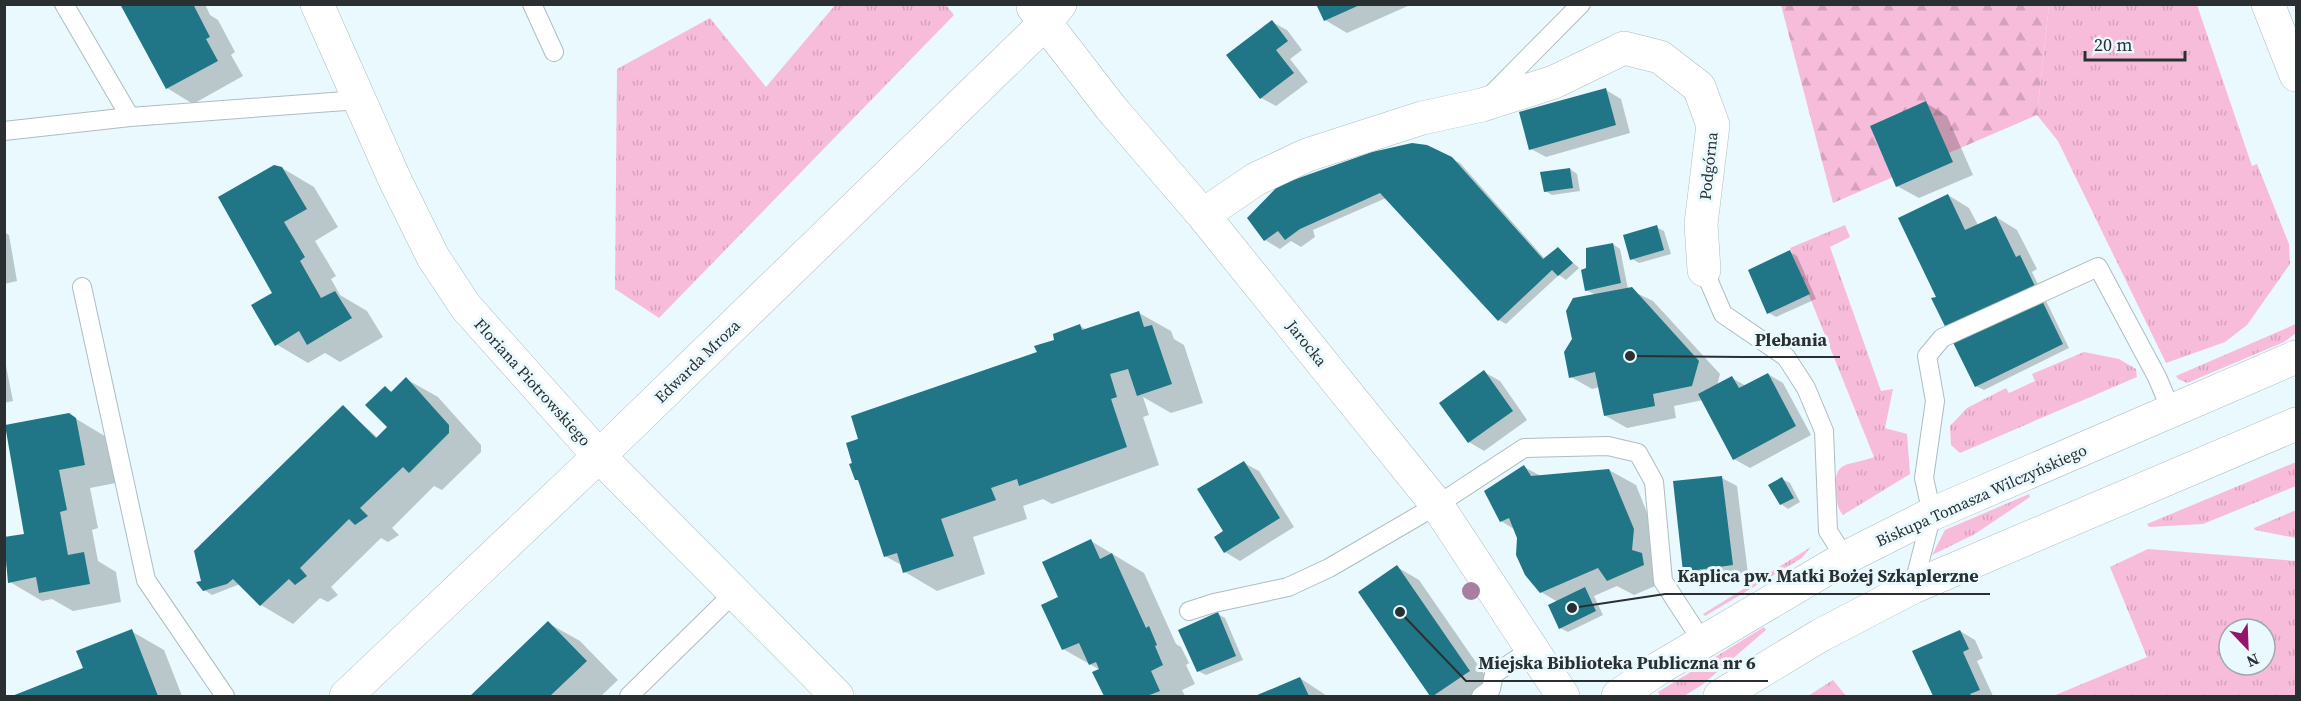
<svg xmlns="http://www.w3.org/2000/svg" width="2301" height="701" font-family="'Source Serif 4',serif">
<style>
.grass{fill:url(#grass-tufts);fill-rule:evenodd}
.forest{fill:url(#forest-firs)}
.shadow{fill:#0003}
.building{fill:#207687}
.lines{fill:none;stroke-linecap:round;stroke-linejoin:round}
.lane-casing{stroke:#aebdc1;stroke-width:20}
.street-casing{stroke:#aebdc1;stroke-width:34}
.secondary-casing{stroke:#aebdc1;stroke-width:34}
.lane{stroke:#fff;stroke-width:18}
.street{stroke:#fff;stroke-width:33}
.secondary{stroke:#fff;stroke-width:33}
.tree{fill:#a87fa0}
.labels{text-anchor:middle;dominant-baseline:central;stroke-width:6;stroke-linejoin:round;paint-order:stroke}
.street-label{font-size:16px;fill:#2a3032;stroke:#e9f9fd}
.leader{fill:none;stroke:#2a3032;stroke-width:2}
.callout-dot{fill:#2a3032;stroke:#e9f9fd;stroke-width:2}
.callout-label{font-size:18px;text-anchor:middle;font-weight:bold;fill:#2a3032;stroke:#e9f9fd;stroke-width:6;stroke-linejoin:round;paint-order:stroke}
</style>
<defs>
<pattern id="grass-tufts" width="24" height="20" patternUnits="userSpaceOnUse" patternTransform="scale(1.5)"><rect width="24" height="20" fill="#f8bcdb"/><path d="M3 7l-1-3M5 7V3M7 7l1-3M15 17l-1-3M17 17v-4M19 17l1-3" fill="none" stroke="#d5a2bc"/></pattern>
<pattern id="forest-firs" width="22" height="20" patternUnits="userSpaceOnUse" patternTransform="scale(1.5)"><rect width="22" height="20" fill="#f8bcdb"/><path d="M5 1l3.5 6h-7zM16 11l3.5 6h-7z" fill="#d5a2bc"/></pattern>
</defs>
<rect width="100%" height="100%" fill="#e9f9fd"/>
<path class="grass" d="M836,4L946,5L954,15L659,318L615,289L617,69L710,18L766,87Z
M2049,5H2197L2252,166L2257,164L2289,244L2290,264L2247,325L2225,342L2166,363L2058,141L2037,115Z
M1845,225L1850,237L1830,247L1881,391L1893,389L1885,428L1907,434L1910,474L1843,515C1837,508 1837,501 1836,493C1833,458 1848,467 1874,457L1790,248Z
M2296,324V333L2284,342L2187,383L2178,379L2176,376Z
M2084,352L2119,359L2136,369L2137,377L1960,453L1951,445L1950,426L1967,408L2006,388L2009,393L2035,381L2032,374Z
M2296,462V486L2203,524L2149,527L2147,524Z
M2029,494L2030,497L1975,534L1932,555L1945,530Z
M2296,510V538L2255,530L2254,528Z
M1811,547L1802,558L1705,616L1703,614Z
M2148,549L2296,561V696H2053L2147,657L2110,567ZM2229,629H2265V665H2229Z
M1764,627L1766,630L1702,685L1684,696H1660L1658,692Z
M1833,680L1846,696H1808Z"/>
<path class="forest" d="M1781,5H2049L2037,115L1833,203Z"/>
<path class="shadow" d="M122,4H205L210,15L218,20L235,52L231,55L243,76L193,104L167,88Z
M1318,4H1409L1410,5L1347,33L1325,20Z
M1272,22L1287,30L1302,50L1290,59L1308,82L1276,106L1261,98Z
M1606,90L1621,99L1630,133L1546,157L1531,149Z
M1926,103L1947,116L1973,175L1919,198L1897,186Z
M1452,159L1460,163L1545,259L1558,249L1579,268L1566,280L1559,275L1506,324L1499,320L1386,198L1313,230L1315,237L1301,247L1291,241L1280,249L1265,240L1249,218Z
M282,168L314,187L338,227L315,241L336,276L331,279L340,295L367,311L383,337L340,362L325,353L308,363L276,344L275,293Z
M1570,169L1577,174L1580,191L1552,195L1545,191Z
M1948,195L1969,208L1978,225L1996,217L2017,230L2037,269L2032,272L2069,348L1984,390L1976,386Z
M1656,227L1664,231L1671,254L1639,263L1632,259Z
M4,232L9,235L17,281L4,284Z
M1613,244L1620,249L1628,289L1653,301L1720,374L1717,386L1732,378L1746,386L1768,374L1783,383L1811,435L1750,468L1734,459L1703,400L1674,406L1676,418L1627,428L1606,416L1600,387L1592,389L1571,377L1596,295L1586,290L1587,269Z
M1790,252L1797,256L1816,299L1776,317L1769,313Z
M1139,313L1171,331L1174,339L1184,345L1203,403L1171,413L1143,397L1149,415L1143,417L1159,465L1052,504L1043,499L1023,506L1027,519L973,537L985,574L937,591L905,572L903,566L885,556L860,482L856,479L847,444L1038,353L1080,326L1087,330Z
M4,356L13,401L4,403Z
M1484,372L1500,381L1527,420L1484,451L1469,442Z
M406,379L438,397L481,445V452L442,490L434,486L392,528L399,535L388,542L381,538L331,587L338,595L328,602L320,598L293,624L261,605L240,584L212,595L204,590L203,582L343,407L378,438L389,427L385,388L393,392Z
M68,414L108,438L116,483L90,488L98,528L92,530L98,561L116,572L121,602L73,611L52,599L42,601L10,582L4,555V539L26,535Z
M1244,463L1259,471L1294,527L1240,561L1225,552Z
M1524,467L1541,476L1609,470L1636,485L1660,545L1669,580L1634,595L1617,586L1594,596L1603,615L1568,632L1560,628L1558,602L1541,592L1514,529L1501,521Z
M1722,478L1737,486L1748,574L1700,580L1685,571Z
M1782,479L1790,483L1800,502L1788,509L1781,504Z
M1091,541L1144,573L1176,644L1181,647L1189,663L1186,665L1195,684L1182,690L1185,696H1105L1094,672L1100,670L1063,649L1060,598Z
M1397,567L1419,580L1491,684L1472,696H1432L1360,593Z
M1218,614L1225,618L1243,660L1206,675L1198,671Z
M548,623L580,641L618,680L601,696H472Z
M131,631L164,650L182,696H15L85,669Z
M1960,631L1975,640L1983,658L1977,661L1993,696H1934L1914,652Z
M1300,678L1327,696H1259Z"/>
<path class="building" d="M120,4H193L210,37L206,39L218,61L166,89Z
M1316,4H1362L1324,21Z
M1272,20L1288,41L1276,50L1294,73L1260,99L1226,55Z
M1606,88L1616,125L1529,150L1519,112Z
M1926,101L1953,162L1896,187L1870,126Z
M1412,143L1427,145L1452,157L1543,259L1558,247L1573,263L1558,276L1552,270L1498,321L1380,193L1300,229L1285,240L1278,231L1264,241L1247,218L1279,185L1372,152Z
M274,165L282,167L307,209L284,222L305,257L300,261L321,298L335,291L352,318L307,345L299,331L275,346L251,305L272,293L218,197Z
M1570,168L1573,188L1544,192L1540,172Z
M1948,194L1965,230L1996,216L2016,257L2020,255L2063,344L1975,387L1931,298L1936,297L1898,218Z
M1657,225L1664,250L1630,260L1623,235Z
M1613,243L1621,283L1585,291L1581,270L1586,268V248Z
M1790,250L1810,294L1767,314L1748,270Z
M1632,287L1699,361L1692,386L1653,394L1655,406L1604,416L1595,372L1569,378L1564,352L1572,339L1566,311L1573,298Z
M1139,311L1144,327L1152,325L1172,384L1137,396L1128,369L1110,374L1117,397L1111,399L1127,447L1019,486L1017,479L991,488L996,500L941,519L954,556L903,573L897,553L884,557L858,480H855L849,464L852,463L846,443L858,439L851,416L1037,352L1034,346L1054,340L1053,334L1080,324L1082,330Z
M1484,370L1513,411L1468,443L1439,403Z
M1768,373L1796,426L1733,460L1698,394L1732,376L1739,388Z
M406,377L449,425V433L409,473L403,467L360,508L368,516L355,525L349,519L300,568L307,576L295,585L289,579L260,606L233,579L227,584L203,591L196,582L201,581L194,551L343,405L376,438L387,427L365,405L385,386L391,392Z
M69,413L76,418L85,465L59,470L67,510L60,512L68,555L84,552L90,584L39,593L36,577L8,583L4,537L24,534L5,425Z
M1244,461L1280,518L1224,553L1214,537L1223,531L1197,489Z
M1524,465L1531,476L1609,469L1634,529L1632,550L1642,553L1644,565L1607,581L1598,568L1540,593L1525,575L1516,555L1517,538L1509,518L1500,522L1484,491Z
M1722,476L1733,565L1683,572L1673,481Z
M1782,477L1794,498L1780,505L1768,485Z
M1091,539L1100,559L1112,553L1146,628L1149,626L1157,645L1155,646L1163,665L1151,671L1160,691L1147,696H1104L1092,672L1099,669L1096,662L1089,665L1079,643L1062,650L1041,605L1058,597L1042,562Z
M1397,565L1470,671L1433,696H1430L1358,592Z
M1585,587L1596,611L1559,629L1548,605Z
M1218,612L1236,656L1197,672L1178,630Z
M548,621L587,661L550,696H470Z
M132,629L158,696H12L83,668L76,651Z
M1960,630L1969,649L1963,652L1980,690L1970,694L1972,696H1933L1912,651Z
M1300,677L1309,696H1255Z"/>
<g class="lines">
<g class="lane-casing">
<path id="lane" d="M64,4L130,117
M532,4L554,52
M1489,97L1581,4
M4,131L130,117L359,100
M1704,270L1723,314L1786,357L1806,388L1824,431L1828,531L1845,558
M82,287L146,580L225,696
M1913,587L1932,514L1924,478L1935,401L1927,356L1942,338L2098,267L2157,377L2171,410
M1189,611L1214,603L1288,587L1329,568L1437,505L1524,448L1608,446L1638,453L1654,482L1663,581L1702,641
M629,696L734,593
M1481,696L1491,689L1494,674L1532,649"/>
</g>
<g class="street-casing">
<path id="street" d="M317,4L394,178L433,257L466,307L599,456L837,696
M1033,7L1111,108L1203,215L1437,505L1563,696
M1203,215L1256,179L1307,155L1422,118L1482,105L1554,82L1624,48L1660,57L1699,87L1713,125L1701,224L1704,270
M346,696L599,456L1045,23L1060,4"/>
</g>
<g class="secondary-casing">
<path id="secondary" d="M2268,4L2296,75
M1618,696L1659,668L1845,558L1932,514L2296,357
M1720,696L1821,635L1913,587L2296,424"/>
</g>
<use href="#lane" class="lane"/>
<use href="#street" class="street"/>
<use href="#secondary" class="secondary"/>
</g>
<circle class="tree" cx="1471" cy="591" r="9"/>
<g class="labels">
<g class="street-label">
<text transform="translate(1708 166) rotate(-84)">Podgórna</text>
<text transform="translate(1307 343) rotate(51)">Jarocka</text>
<text transform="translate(697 361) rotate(-44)">Edwarda Mroza</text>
<text transform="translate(533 382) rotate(48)">Floriana Piotrowskiego</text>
<text transform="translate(1981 495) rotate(-24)">Biskupa Tomasza Wilczyńskiego</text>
</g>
</g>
<path class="leader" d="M1630 356L1743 357H1840M1572 608L1665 594H1990M1400 612L1466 681H1768"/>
<g class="callout-dot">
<circle cx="1630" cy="356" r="6"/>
<circle cx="1572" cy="608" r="6"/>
<circle cx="1400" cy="612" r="6"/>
</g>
<g class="callout-label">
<text x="1791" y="346">Plebania</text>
<text x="1828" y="582">Kaplica pw. Matki Bożej Szkaplerzne</text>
<text x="1617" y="669">Miejska Biblioteka Publiczna nr 6</text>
</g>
<rect width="2301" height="701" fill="none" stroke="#2a3032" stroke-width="12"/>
<g transform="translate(2247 647) rotate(157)"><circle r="28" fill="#e9f9fd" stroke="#9da9ac" stroke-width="1.5"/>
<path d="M0-4.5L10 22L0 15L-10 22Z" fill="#96146b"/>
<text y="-9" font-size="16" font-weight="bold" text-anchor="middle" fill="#2a3032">N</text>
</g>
<path d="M2085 51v9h100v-9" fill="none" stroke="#2a3032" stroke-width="3"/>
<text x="2094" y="51" font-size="18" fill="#2a3032" stroke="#e9f9fd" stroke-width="4.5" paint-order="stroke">20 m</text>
</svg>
